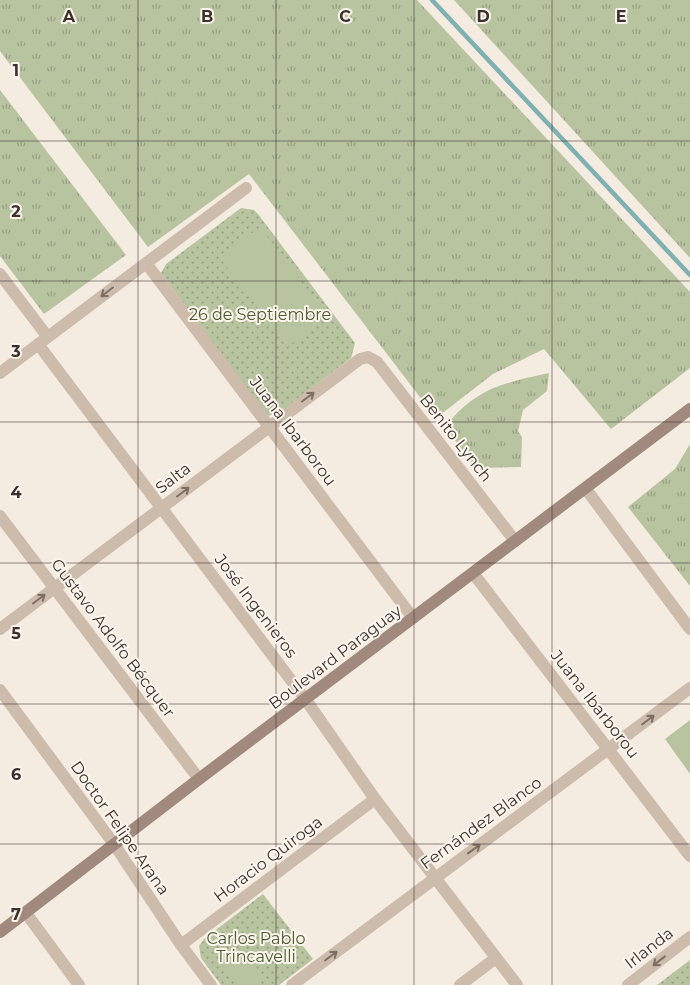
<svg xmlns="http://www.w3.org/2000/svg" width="690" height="985" font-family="Montserrat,sans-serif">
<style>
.grass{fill:url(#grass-tufts)}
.park{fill:url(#park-dots)}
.pitch{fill:#b8c4a0}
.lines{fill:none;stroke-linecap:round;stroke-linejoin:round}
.stream{stroke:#7fb0b2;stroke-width:4.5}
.street{stroke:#cdbbac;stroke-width:12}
.secondary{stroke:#a18a7d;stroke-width:12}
.oneway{stroke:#7d6f65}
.grid{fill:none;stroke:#3b302b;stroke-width:1;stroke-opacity:0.55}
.labels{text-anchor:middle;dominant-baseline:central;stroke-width:4;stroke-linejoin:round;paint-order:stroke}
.park-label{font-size:16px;fill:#4a5a2e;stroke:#fbf5ee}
.street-label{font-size:16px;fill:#3b302b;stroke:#fbf5ee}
.grid-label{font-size:16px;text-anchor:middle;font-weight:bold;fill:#3b302b;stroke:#fbf5ee;stroke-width:4;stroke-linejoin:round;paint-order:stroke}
</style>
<defs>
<pattern id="grass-tufts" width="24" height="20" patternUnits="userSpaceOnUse" patternTransform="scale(1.25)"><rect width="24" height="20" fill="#b8c4a0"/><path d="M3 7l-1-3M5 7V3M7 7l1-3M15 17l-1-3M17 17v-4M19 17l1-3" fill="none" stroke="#97a083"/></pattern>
<pattern id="park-dots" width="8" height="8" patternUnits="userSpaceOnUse" patternTransform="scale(1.25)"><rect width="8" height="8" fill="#b8c4a0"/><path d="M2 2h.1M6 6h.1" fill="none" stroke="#97a083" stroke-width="1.8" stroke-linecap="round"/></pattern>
</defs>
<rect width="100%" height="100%" fill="#f4ebe1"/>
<path class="grass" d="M0,0H417L690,292V368L611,429L544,349L493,374L436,418L249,174L148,247L0,51Z
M454,0H690V258Z
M0,90L126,255L44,314L0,256Z
M549,373L547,391L523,410L518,431L522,437L521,467L476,468L445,427C476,388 503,383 549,373Z
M690,444V586L628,507L675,469Z"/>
<path class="park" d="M241,208L254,210L258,214L355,343L351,358L279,413L267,416L161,273L166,264Z
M263,894L313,959L279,985H221L201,958L199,946L204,939Z
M690,960V985H657Z"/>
<path class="pitch" d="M260,227L327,316L287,347L220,258Z
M690,720V774L665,739Z
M235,945L262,980L255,985H239L218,958Z"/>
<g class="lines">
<path class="stream" d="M432,0L690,275"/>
<path class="street" d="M146,263L413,618
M0,274L47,336
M38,344L306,700L375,799L517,985
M0,373L246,188
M586,489L690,629
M0,516L199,779
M473,573L690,856
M0,629L360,359L368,357L377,362L515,541
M0,690L114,844L181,945L211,985
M26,913L79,985
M181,945L375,799
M292,985L690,688
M460,985L496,958
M628,985L690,937"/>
<path class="secondary" d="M0,932L199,779L690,409"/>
</g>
<defs><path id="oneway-shaft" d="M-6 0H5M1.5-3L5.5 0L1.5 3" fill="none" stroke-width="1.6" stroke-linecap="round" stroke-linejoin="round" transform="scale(1.25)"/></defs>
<g class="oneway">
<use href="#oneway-shaft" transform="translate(107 292) rotate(143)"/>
<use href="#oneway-shaft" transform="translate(308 397) rotate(-37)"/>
<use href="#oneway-shaft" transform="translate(183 492) rotate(-37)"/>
<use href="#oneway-shaft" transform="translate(39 599) rotate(-37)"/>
<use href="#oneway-shaft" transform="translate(648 720) rotate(-37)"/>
<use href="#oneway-shaft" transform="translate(474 849) rotate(-36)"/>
<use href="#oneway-shaft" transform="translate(331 956) rotate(-37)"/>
<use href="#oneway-shaft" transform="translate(659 961) rotate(142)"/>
</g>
<path class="grid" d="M138,0V985M276,0V985M414,0V985M552,0V985M0,141H690M0,281H690M0,422H690M0,563H690M0,704H690M0,844H690"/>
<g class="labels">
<g class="park-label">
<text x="260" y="314">26 de Septiembre</text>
<text x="256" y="938">Carlos Pablo<tspan x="256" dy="18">Trincavelli</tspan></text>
</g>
<g class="street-label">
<text transform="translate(293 431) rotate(53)">Juana Ibarborou</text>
<text transform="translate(456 438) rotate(52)">Benito Lynch</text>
<text transform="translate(173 478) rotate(-37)">Salta</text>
<text transform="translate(256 606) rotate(53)">José Ingenieros</text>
<text transform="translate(113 638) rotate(53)">Gustavo Adolfo Bécquer</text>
<text transform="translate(335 657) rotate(-37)">Boulevard Paraguay</text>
<text transform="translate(595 704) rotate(52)">Juana Ibarborou</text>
<text transform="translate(481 823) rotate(-36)">Fernández Blanco</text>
<text transform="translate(120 828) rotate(55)">Doctor Felipe Arana</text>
<text transform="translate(268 859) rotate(-37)">Horacio Quiroga</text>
<text transform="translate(649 948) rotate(-38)">Irlanda</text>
</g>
</g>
<g class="grid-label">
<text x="69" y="22">A</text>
<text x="207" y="22">B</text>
<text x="345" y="22">C</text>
<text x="483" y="22">D</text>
<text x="621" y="22">E</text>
<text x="16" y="76">1</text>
<text x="16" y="217">2</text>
<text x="16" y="357">3</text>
<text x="16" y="498">4</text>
<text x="16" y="639">5</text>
<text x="16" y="780">6</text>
<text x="16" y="920">7</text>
</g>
</svg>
